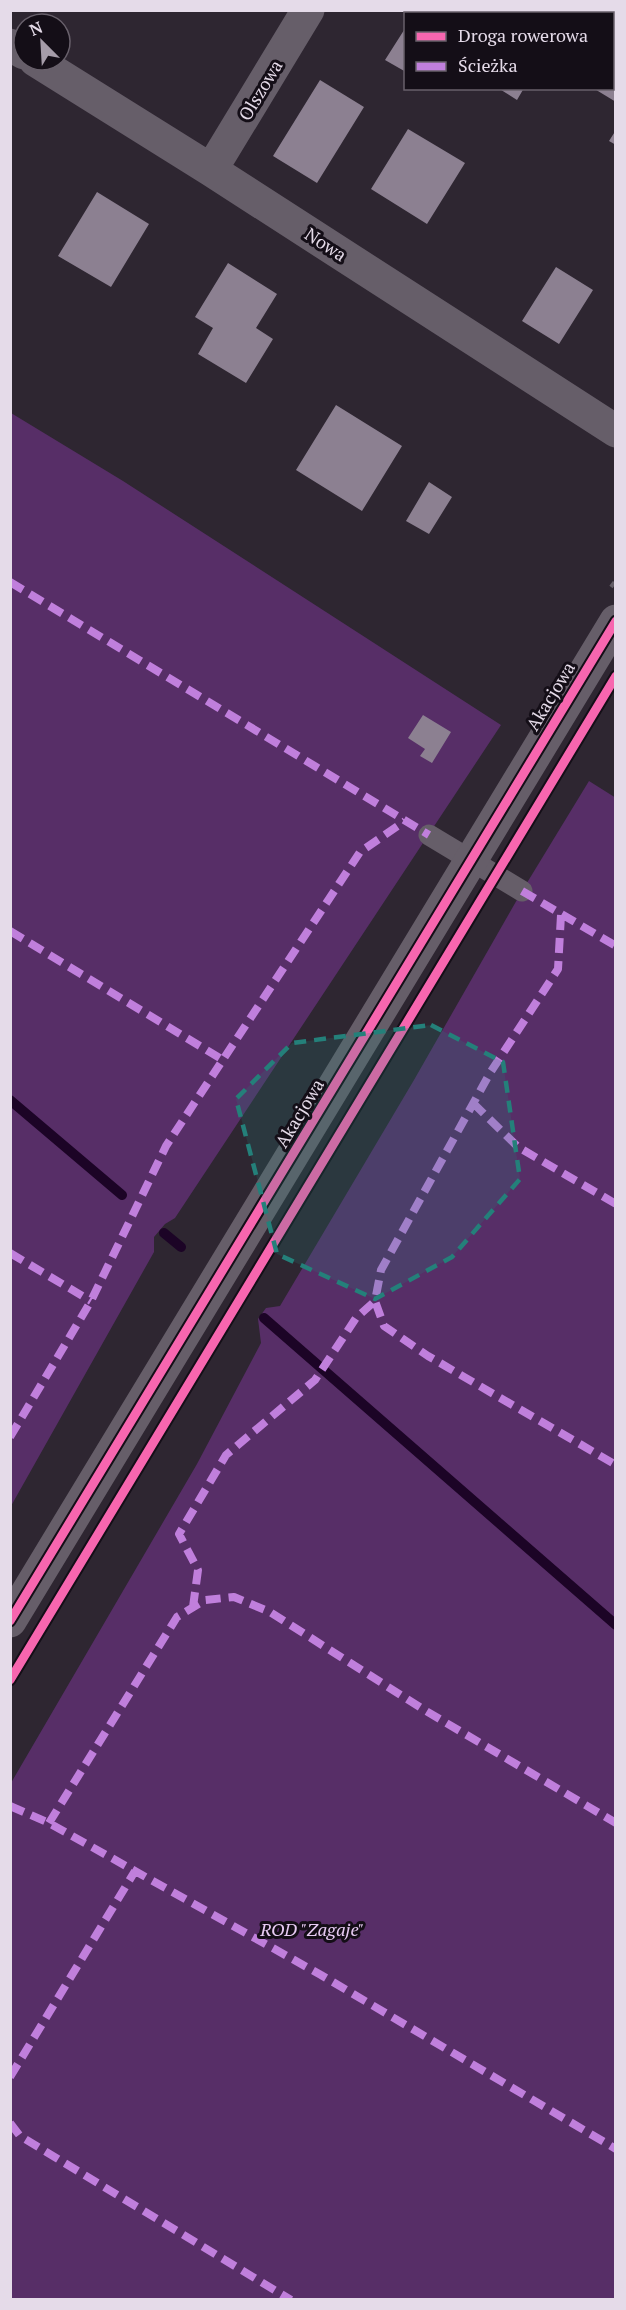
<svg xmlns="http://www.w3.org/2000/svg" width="626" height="2310" font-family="'PT Serif',serif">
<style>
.green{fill:#572e67}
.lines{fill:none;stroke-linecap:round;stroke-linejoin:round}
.stream{stroke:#1c0426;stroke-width:10}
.building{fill:#8c8091}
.path{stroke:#635c66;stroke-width:4;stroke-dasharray:6 3;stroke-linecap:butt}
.service{stroke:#665e69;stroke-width:21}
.minor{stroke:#665e69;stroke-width:33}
.tertiary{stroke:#665e69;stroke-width:33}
.quiet{stroke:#c07fdc;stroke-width:8;stroke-dasharray:15 8;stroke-linecap:butt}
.cycleway-casing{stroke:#140e17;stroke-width:13}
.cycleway{stroke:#f766af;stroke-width:9}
.marked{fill:#24807a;fill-opacity:0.2;stroke:#24807a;stroke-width:4.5;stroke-dasharray:12 8;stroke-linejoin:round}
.labels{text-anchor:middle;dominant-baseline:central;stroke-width:6;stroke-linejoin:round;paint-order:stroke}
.street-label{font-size:18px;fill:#e5dbe9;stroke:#140e17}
.park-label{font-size:18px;font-style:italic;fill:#e8cbf4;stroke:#140e17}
</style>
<rect width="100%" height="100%" fill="#2e2631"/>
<path class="green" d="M11,413L123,481L501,725L175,1218L165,1224L154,1237V1252L11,1506Z
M589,781L616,798L615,2299L11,2300V1783L197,1464L261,1343L258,1319L266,1308L280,1306L414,1080L522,891Z"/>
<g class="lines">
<path class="stream" d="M10,1100L122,1195
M164,1233L181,1247
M264,1318L616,1625"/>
</g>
<path class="building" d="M430,10H457L461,14H428Z
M616,19V102L593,88H612V24Z
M406,27V72L385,60Z
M320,80L364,107L317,183L273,156Z
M498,88H524L517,100Z
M408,129L465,163L427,224L371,189Z
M616,130V145L609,141Z
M97,192L149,224L111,287L58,256Z
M228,263L277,294L256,328L273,339L246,383L198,354L213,328L195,317Z
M556,267L593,290L559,344L522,321Z
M336,405L402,446L362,511L296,470Z
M429,482L452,497L429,534L406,521Z
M423,715L451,732L432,763L420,756L425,749L408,738Z"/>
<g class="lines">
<path class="path" d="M611,587L616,580"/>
<path class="service" d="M429,835L522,891"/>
<path class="minor" d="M10,45L24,53
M35,60L211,170L616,431
M211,170L308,10"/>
<path class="tertiary" d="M10,1621L616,621"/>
<path class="quiet" d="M10,582L429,835
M522,891L616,946
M561,915L558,969L490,1073L381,1270L375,1301L384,1326L428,1356L616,1465
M10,931L223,1060
M473,1103L518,1147L616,1204
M10,1253L91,1301
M10,1437L91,1301L166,1146L360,852L405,821
M193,1607L198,1570L179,1534L226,1455L315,1380L356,1318L375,1301
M10,1806L49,1823L321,1975L616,2149
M49,1823L177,1617L205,1600L234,1597L270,1612L426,1711L616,1823
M10,2077L135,1871
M10,2123L20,2136L291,2300"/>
<g class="cycleway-casing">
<path id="cycleway" d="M10,1621L616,621
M10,1680L616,676"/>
</g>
<use href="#cycleway" class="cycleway"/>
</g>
<path class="marked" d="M431,1025L503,1062L520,1179L452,1257L375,1299L277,1254L236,1099L292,1043Z"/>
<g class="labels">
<g class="street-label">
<text transform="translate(260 90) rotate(-59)">Olszowa</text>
<text transform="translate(326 244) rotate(33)">Nowa</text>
<text transform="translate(550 696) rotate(-59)">Akacjowa</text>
<text transform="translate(299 1113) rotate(-59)">Akacjowa</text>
</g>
<g class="park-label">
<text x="312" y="1929">ROD "Zagaje"</text>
</g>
</g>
<rect width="626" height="2310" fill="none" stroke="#e5dbe9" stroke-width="24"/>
<rect x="404" y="12" width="210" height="78" fill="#140e17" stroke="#68606b" stroke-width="1.5"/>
<rect x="416" y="32" width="30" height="9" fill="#f766af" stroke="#68606b" stroke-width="1.5"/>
<text x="458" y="42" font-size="18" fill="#e5dbe9">Droga rowerowa</text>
<rect x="416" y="62" width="30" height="9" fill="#c07fdc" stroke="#68606b" stroke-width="1.5"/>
<text x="458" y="72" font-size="18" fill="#e5dbe9">Ścieżka</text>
<g transform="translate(42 42) rotate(336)"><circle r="28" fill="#140e17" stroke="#68606b" stroke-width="1.5"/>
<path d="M0-4.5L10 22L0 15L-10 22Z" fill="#a59ca9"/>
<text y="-9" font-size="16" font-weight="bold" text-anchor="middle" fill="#e5dbe9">N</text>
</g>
</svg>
